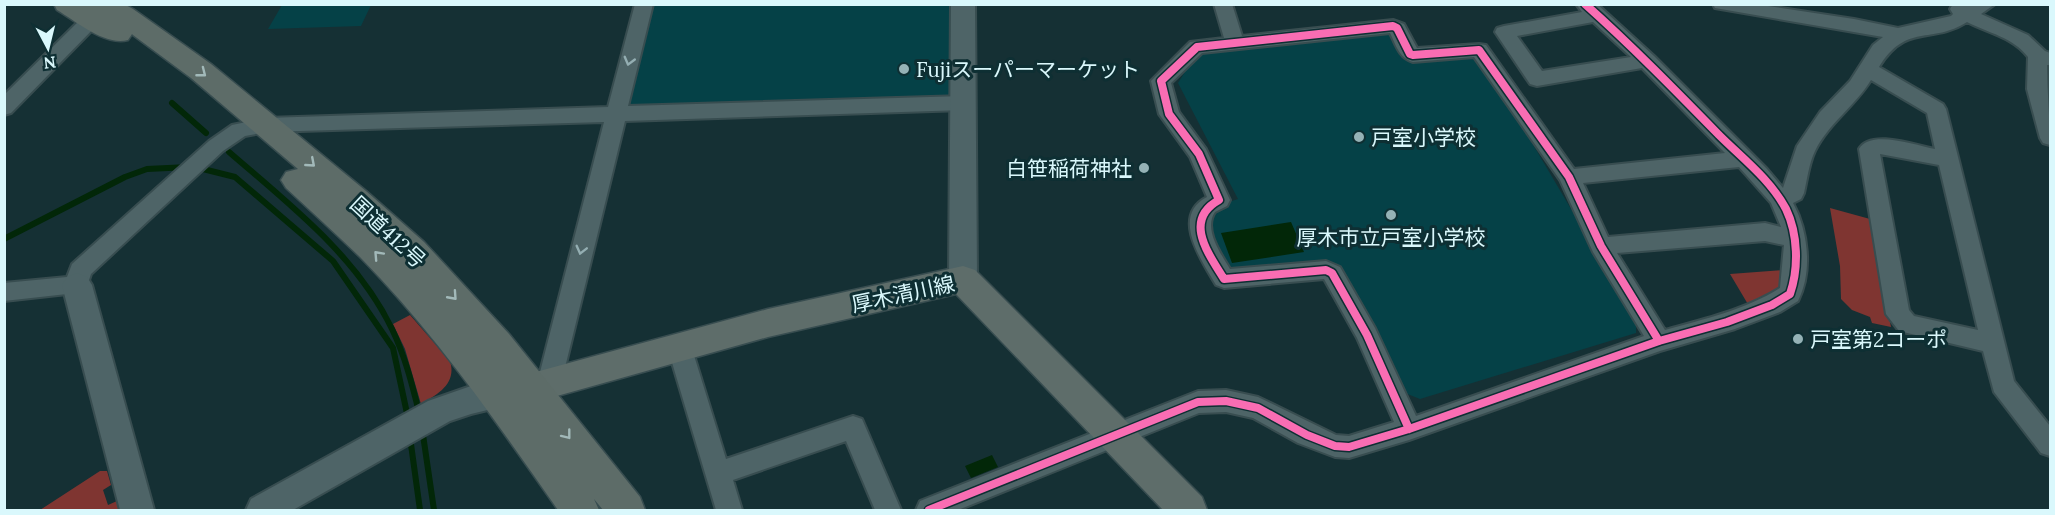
<svg xmlns="http://www.w3.org/2000/svg" width="2055" height="515" font-family="Lora,'Noto Sans JP',serif">
<style>
.built{fill:#054147}
.green{fill:#7f3531}
.water{fill:#022708}
.lines{fill:none;stroke-linecap:round;stroke-linejoin:round}
.stream{stroke:#022708;stroke-width:6}
.minor-casing{stroke:#384d50;stroke-width:4}
.tertiary-casing{stroke:#384d50;stroke-width:4}
.primary-casing{stroke:#384d50;stroke-width:3}
.trunk-casing{stroke:#384d50;stroke-width:3}
.minor{fill:#4e6467;fill-rule:evenodd}
.tertiary{fill:#4e6467;fill-rule:evenodd}
.primary{fill:#5e6d6a;fill-rule:evenodd}
.trunk{fill:#5d6c68;fill-rule:evenodd}
.cycleway-casing{stroke:#0e2f33;stroke-width:11}
.cycleway{stroke:#f96db3;stroke-width:8}
.oneway{stroke:#94aeb2}
.oneway2{stroke:#a2b9b9}
.poi-dot{fill:#95b2b6;stroke:#0e2f33;stroke-width:2}
.labels{text-anchor:middle;dominant-baseline:central;stroke-width:6;stroke-linejoin:round;paint-order:stroke}
.poi-label{font-size:21px;fill:#daf8fc;stroke:#0e2f33;text-anchor:start}
.street-label{font-size:21px;fill:#daf8fc;stroke:#0e2f33}
</style>
<rect width="100%" height="100%" fill="#153034"/>
<path class="built" d="M282,5V4L371,5L361,26L268,29Z
M648,5H952L950,97L624,110Z
M1392,32L1406,59L1468,53L1476,56L1530,134L1528,136L1581,226L1587,242L1636,321V333L1420,399L1405,393L1371,319L1335,264L1234,277L1205,240L1210,208L1238,199L1178,83L1198,51Z"/>
<path class="green" d="M1830,208L1870,219L1891,327L1872,323L1870,317L1852,310L1841,299L1840,266Z
M1785,270V289L1749,306L1730,274Z
M410,315L450,361C457,384 438,394 421,404L405,349L393,324Z
M100,471H107L111,485L103,490L108,505L117,501L120,510H40Z"/>
<path class="water" d="M1291,222L1304,252L1232,263L1221,233Z
M992,455L998,467L971,478L965,466Z"/>
<g class="lines">
<path class="stream" d="M172,103L206,133
M229,152C289,204 357,256 392,329C405,356 412,384 419,412
M199,168L235,177L333,261L393,348L408,418
M4,239L125,177L147,169L189,167
M422,428L434,510
M410,437L420,510"/>
<g class="minor-casing">
<path id="minor" d="M87,4H105L100,22L11,113L4,115V95L84,16Z
M635,4H653L628,106L964,96L971,98L974,103L971,108L964,110L625,121L561,384L558,391L549,395L540,391L537,384L604,122L266,132L245,136L223,151L91,274L85,292L4,301V283L67,277L72,264L209,141L232,125L266,118L608,107Z
M1214,4H1232L1242,36L1393,20L1404,24L1417,48L1479,44L1486,45L1574,169L1725,153L1642,68L1537,86L1530,84L1495,32L1497,28L1504,26L1582,12L1576,4H1597L1654,56L1767,169L1783,188L1797,146L1820,112L1850,81L1873,45L1883,37L1715,8L1713,4H1755L1854,19L1898,28L1951,16L1953,14L1950,9L1953,4H1995L1981,14L2028,35L2045,51L2050,53V65H2047C2047,92 2050,118 2050,145L2043,143L2040,138L2027,89L2028,57C2013,37 1988,33 1967,22C1931,45 1907,22 1879,67L1943,104L1946,109L2014,381L2050,426V456L2041,453L1994,392L1983,351L1899,331L1886,314L1859,149C1870,129 1915,145 1935,149L1927,113L1871,80C1855,106 1828,124 1815,151C1809,163 1807,180 1804,193L1801,199L1793,203C1808,231 1813,271 1798,301L1780,312L1735,329L1660,351L1409,440L1349,458L1335,457L1298,443L1253,418L1226,412L1199,413L958,510H916L920,501L1198,391L1226,390L1258,397L1336,435L1349,436L1394,422L1357,338L1324,279L1224,288L1216,285C1202,261 1170,216 1207,197L1190,157L1159,114L1151,81L1190,42L1224,38ZM1593,22L1631,57L1542,71L1517,36ZM1390,33C1396,45 1399,58 1413,62L1474,57L1560,180L1593,252L1644,336L1416,416L1375,328L1340,267L1326,261L1230,269C1221,254 1203,229 1215,212L1227,206L1230,200L1206,149L1179,112L1171,83L1202,53ZM1880,154L1939,165L1978,330L1914,316L1909,310ZM1739,167L1771,203L1781,227L1765,223L1608,237L1583,183ZM1765,241L1784,245L1780,288C1745,310 1704,319 1665,330L1617,253Z
M680,339L688,342L692,349L726,459L853,416L862,419L901,510H875L846,441L733,480L742,510H716L668,349L672,342Z"/>
</g>
<g class="tertiary-casing">
<path id="tertiary" d="M951,4H975L977,279L973,287L963,291L953,287L949,279Z
M77,273L87,277L92,285L154,510H120L62,285L67,277Z
M518,378L529,382L534,391L529,400L471,414L450,421L293,510H246L251,499L428,401L471,386Z"/>
</g>
<g class="primary-casing">
<path id="primary" d="M963,266L975,270L1202,497L1207,510H1163L956,294L768,337L532,403L519,399L514,388L519,377L532,373L768,309Z"/>
</g>
<g class="trunk-casing">
<path id="trunk" d="M54,4H124L133,9L211,64L366,191L424,242L509,334L640,497L645,510H603L594,499L599,510H558C497,423 435,333 360,257C336,234 311,211 286,188L281,180L286,172L298,169L191,78L133,35L132,34L128,40C105,46 77,22 57,10Z"/>
</g>
<use href="#minor" class="minor"/>
<use href="#tertiary" class="tertiary"/>
<use href="#primary" class="primary"/>
<use href="#trunk" class="trunk"/>
<g class="cycleway-casing">
<path id="cycleway" d="M1409,429L1367,335L1332,273L1326,270L1224,279C1208,253 1183,220 1219,200L1199,154L1169,114L1161,81L1197,47L1393,26L1397,28L1410,54L1413,55L1479,50L1569,177L1601,246L1659,341
M929,510L1198,402L1226,401L1258,408L1307,435L1335,446L1349,447L1409,429L1659,341L1727,322L1772,305L1790,294C1799,268 1798,234 1786,209C1770,179 1742,158 1719,135C1675,90 1632,46 1585,4"/>
</g>
<use href="#cycleway" class="cycleway"/>
</g>
<defs><path id="oneway-chevron" d="M-2-3.5L2.5 0L-2 3.5" fill="none" stroke-width="1.6" stroke-linecap="round" stroke-linejoin="round" transform="scale(1.5)"/></defs>
<g class="oneway">
<use href="#oneway-chevron" transform="translate(629 61) rotate(105)"/>
<use href="#oneway-chevron" transform="translate(581 250) rotate(104)"/>
</g>
<g class="oneway2">
<use href="#oneway-chevron" transform="translate(202 73) rotate(38)"/>
<use href="#oneway-chevron" transform="translate(311 163) rotate(41)"/>
<use href="#oneway-chevron" transform="translate(378 255) rotate(-133)"/>
<use href="#oneway-chevron" transform="translate(453 296) rotate(48)"/>
<use href="#oneway-chevron" transform="translate(567 435) rotate(52)"/>
</g>
<g class="poi-dot">
<circle cx="904" cy="69" r="6"/>
<circle cx="1359" cy="137" r="6"/>
<circle cx="1144" cy="168" r="6"/>
<circle cx="1391" cy="215" r="6"/>
<circle cx="1798" cy="339" r="6"/>
</g>
<g class="labels">
<g class="poi-label">
<text x="916" y="69">Fujiスーパーマーケット</text>
<text x="1371" y="137">戸室小学校</text>
<text x="1132" y="168" text-anchor="end">白笹稲荷神社</text>
<text x="1391" y="237" text-anchor="middle">厚木市立戸室小学校</text>
<text x="1810" y="339">戸室第2コーポ</text>
</g>
<g class="street-label">
<text transform="translate(388 232) rotate(43)">国道412号</text>
<text transform="translate(903 294) rotate(-12)">厚木清川線</text>
</g>
</g>
<rect width="2055" height="515" fill="none" stroke="#daf8fc" stroke-width="12"/>
<g transform="translate(48 48) rotate(173)" stroke="#0e2f33" stroke-width="4.5" paint-order="stroke">
<path d="M0-4.5L10 22L0 15L-10 22Z" fill="#daf8fc"/>
<text y="-9" font-size="16" font-weight="bold" text-anchor="middle" fill="#daf8fc">N</text>
</g>
</svg>
